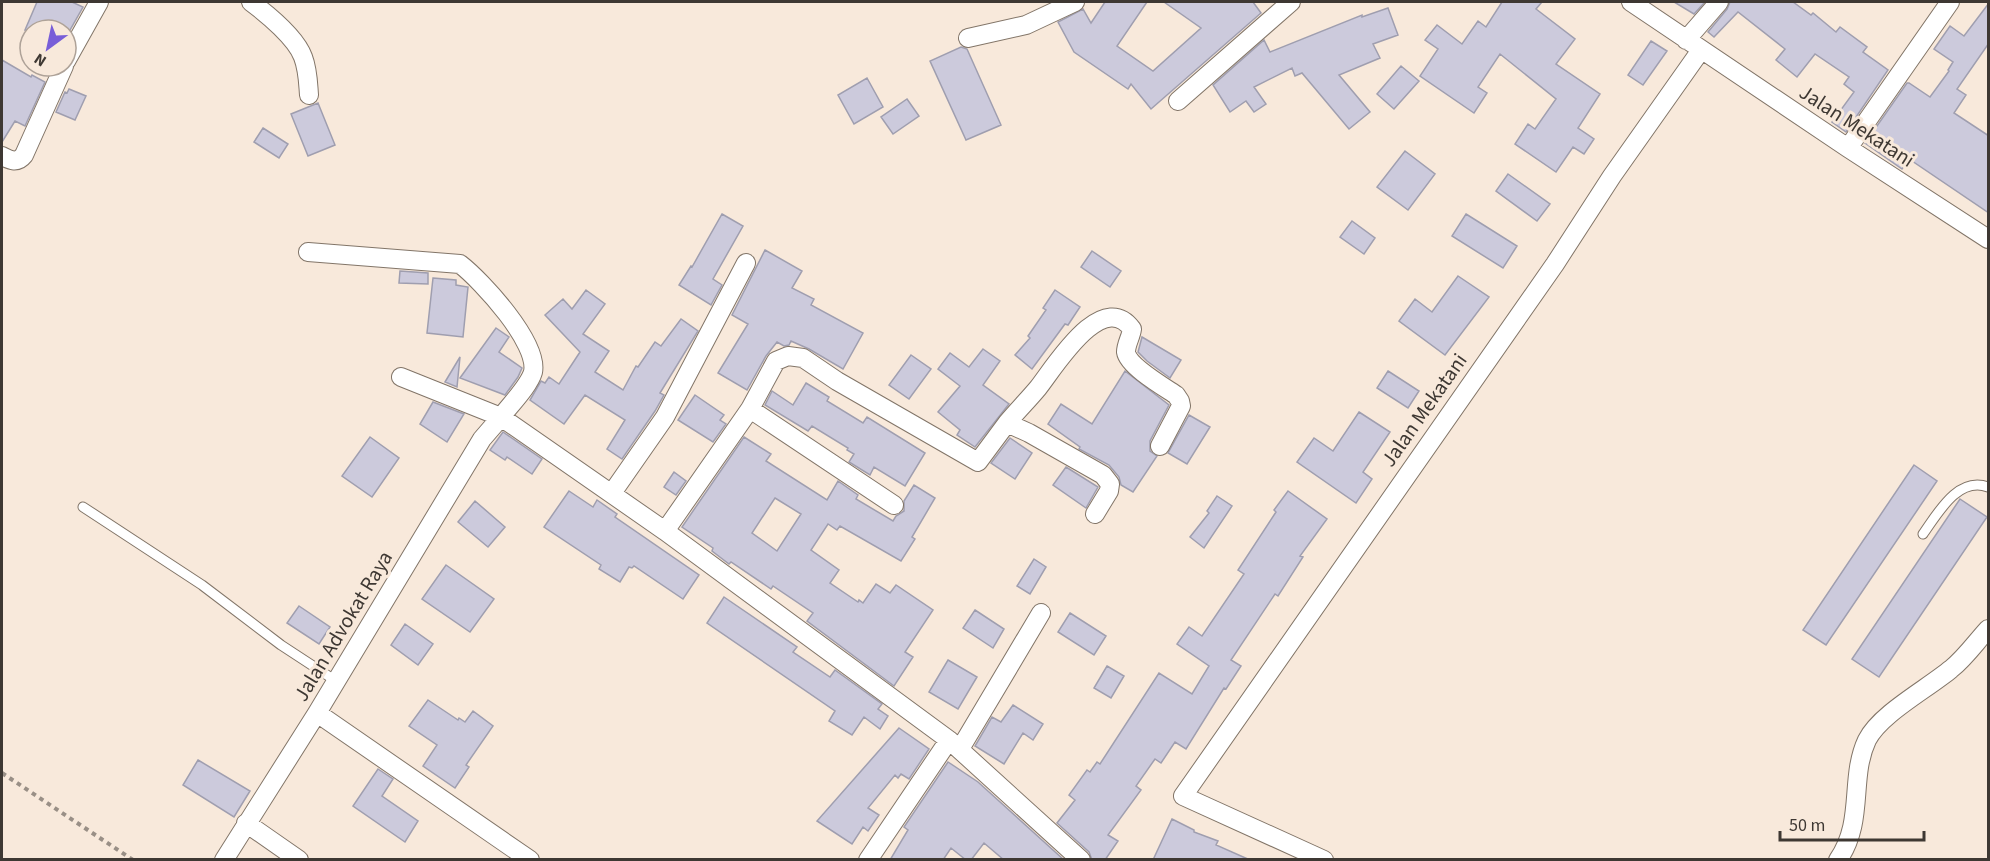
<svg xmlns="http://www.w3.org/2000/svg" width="1990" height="861" font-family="'Source Sans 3',sans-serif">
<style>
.building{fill:#cccadc;stroke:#9f9eaf;stroke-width:1.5;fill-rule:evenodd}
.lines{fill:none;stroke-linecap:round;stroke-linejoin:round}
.lane-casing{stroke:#827568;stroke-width:11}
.street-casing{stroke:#827568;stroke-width:20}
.path{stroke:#998f86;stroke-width:4;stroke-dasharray:4.5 4.5;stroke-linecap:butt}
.lane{stroke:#fff;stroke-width:9}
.street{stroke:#fff;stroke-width:18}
.labels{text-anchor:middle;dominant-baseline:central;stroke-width:6;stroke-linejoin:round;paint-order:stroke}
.street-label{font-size:21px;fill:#3e3833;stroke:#f8e9db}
</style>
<rect width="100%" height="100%" fill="#f8e9db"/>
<path class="building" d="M37,2H72L83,7L70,30H25Z
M1105,2H1147L1117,46L1153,71L1201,28L1164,2H1253L1261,13L1151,109L1131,84L1128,89L1074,52L1058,22L1083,9L1091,23Z
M1502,2H1542L1536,9L1575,39L1556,64L1600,94L1578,128L1594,139L1584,154L1573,147L1556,172L1515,144L1528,124L1535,129L1556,99L1500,54L1478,87L1487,93L1474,113L1420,76L1438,49L1425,40L1437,25L1462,44L1478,21L1486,27Z
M1674,2H1705L1694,14Z
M1730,2H1793L1811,15L1813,13L1836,32L1840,27L1867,47L1863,52L1888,70L1846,132L1832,122L1854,92L1844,84L1849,77L1815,54L1797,77L1776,60L1785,49L1738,12L1714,37L1708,32L1727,9Z
M1989,3V43L1957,89L1966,95L1954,113L1989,136V213L1909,159L1902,169L1865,143L1907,83H1909L1930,97L1949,71L1948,70L1953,62L1934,49L1950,26L1964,36Z
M1388,8L1398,35L1373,44L1380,58L1339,75L1370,112L1349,129L1302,73L1295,76L1292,68L1254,87L1266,104L1254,112L1246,101L1230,112L1213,85L1264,40L1270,52L1362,15V17Z
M1651,41L1667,51L1643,85L1628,75Z
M961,47L967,49L1001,125L966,140L930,61Z
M2,60L31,77L32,75L45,82L25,126L15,121L2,142Z
M1401,66L1419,81L1394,109L1377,94Z
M867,78L883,107L854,124L838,95Z
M69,89L86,96L75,120L56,112L65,92L67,93Z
M907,99L919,116L893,134L881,117Z
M318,103L335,145L308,156L291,114Z
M263,128L288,144L279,158L254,142Z
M1405,151L1435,174L1408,210L1377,187Z
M1508,174L1550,204L1537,221L1496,191Z
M722,214L743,226L713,279L722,285L711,305L679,285L691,266L692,267Z
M1466,214L1517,246L1503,268L1452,236Z
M1352,221L1375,238L1364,254L1340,237Z
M765,250L802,271L792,288L814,299L811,305L863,333L843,369L809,349L791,341L789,345L784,346L777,342L766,356L747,390L718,373L748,324L732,315Z
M1092,251L1121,271L1110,287L1081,267Z
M400,271L428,273V284L399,283Z
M1458,276L1489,297L1445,355L1399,321L1415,299L1432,312Z
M433,278L456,280V285L468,287L463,337L427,333Z
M586,290L605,304L583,334L609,351L595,372L623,390L636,366L638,367L655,342L661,346L681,319L698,331L660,393L664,395L655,411L622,459L607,449L625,420L585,395L564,424L530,400L541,381L545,383L549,377L559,384L580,352L545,315L563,299L572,309Z
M1055,290L1080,307L1068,325L1065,324L1032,369L1015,355L1030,338L1028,336L1046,310L1043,308Z
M496,328L509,337L499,352L522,368L518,377L505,395L460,378Z
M1142,337L1181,360L1170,378L1147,361L1138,352Z
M983,349L1000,361L983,385L1009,404L975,447L957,435L960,430L938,412L960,386L938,369L950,353L969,367Z
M911,355L931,369L909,399L889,385Z
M460,357L457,387L445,382Z
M1125,371L1169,405L1150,441V451L1157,456L1133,492L1121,485L1119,477L1109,465L1079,449L1080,447L1048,424L1061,404L1092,424Z
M1388,371L1419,391L1408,408L1377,388Z
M806,383L829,397L827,401L863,423L867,417L925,453L905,486L874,467L870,475L849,462L854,454L847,450L848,448L812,426L808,431L765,405L772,391L793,405Z
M695,395L724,415L720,420L726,424L713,442L678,420Z
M433,402L464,414L447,442L420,424Z
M1359,412L1390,432L1363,472L1372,479L1356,503L1297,462L1314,438L1333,451Z
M1189,415L1210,427L1187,464L1168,453Z
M503,432L542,459L532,474L507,457L505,460L490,450Z
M370,437L399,458L372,497L342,476Z
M744,437L771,454L766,461L827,500L838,481L858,495L856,499L893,521L896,516L904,511V501L914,485L935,498L912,537L915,539L901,561L840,526L837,530L828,524L811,550L839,570L830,583L858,602L859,600L863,603L876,584L890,593L896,585L933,610L905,652L913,657L894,686L807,621L813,613L773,586L771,589L731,562L729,564L712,551L713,548L682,527ZM775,498L801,514L777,551L752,533Z
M1010,438L1032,453L1015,479L991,463Z
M1914,465L1937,481L1826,645L1803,630Z
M1066,467L1098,487L1086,508L1053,485Z
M674,472L686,481L676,495L664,487Z
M569,491L593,507L597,500L617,514L615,517L699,575L683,599L634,566L632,568L629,567L620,582L599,569L601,565L544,527Z
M1288,491L1327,519L1300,556L1303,557L1278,596L1275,594L1231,660L1241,666L1226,689L1224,688L1186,749L1175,742L1161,763L1155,759L1136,786L1141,790L1108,835L1118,841L1105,860H1092L1089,852L1057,823L1075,800L1069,795L1087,770L1090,772L1097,762L1100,764L1159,673L1192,694L1209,666L1177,644L1189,627L1202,636L1244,574L1238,570L1276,512L1274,510Z
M1217,496L1232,506L1204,548L1190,537L1209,513L1207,511Z
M1960,499L1987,517L1879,677L1852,659Z
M475,501L505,527L488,547L458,522Z
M1034,559L1046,567L1030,594L1017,586Z
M446,565L494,599L470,632L422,599Z
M724,597L797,647L793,652L830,677L835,670L882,704L878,709L888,716L880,729L864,717L852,735L829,721L835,711L707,623Z
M299,606L330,627L319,644L287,623Z
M975,610L1004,629L993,648L963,628Z
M1070,613L1106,636L1094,655L1058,632Z
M405,624L433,644L418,665L391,645Z
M948,660L977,677L958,709L929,692Z
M1107,666L1124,676L1111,698L1094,688Z
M428,700L458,720L459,718L465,722L473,711L493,726L466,765L469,767L455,788L423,766L437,745L409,726Z
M1013,705L1043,724L1033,740L1023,733L1004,764L975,746L992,717L1001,722Z
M899,728L929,749L909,779L901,774L898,778L895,775L868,808L879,815L868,831L863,827L852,844L817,821Z
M198,760L250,791L234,817L183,785Z
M948,762L978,782L1064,860H1004L984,843L971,860H966L951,848L943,860H890L908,830L904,827Z
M378,769L393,779L382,796L418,821L405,842L353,806Z
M1172,819L1194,830V832L1218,841L1216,845L1250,860H1153Z"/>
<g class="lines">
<g class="lane-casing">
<path id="lane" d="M83,507L202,585L281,645L336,681
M1923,534C1938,513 1958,476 1988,487"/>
</g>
<g class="street-casing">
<path id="street" d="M251,2C267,14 296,38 303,57C308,70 308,82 309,95
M1631,2L1848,148L1988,239
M968,38L1026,25L1075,2
M1686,40L1719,2
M66,61L99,2
M1178,101L1291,2
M1848,148L1950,2
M2,156C10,160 17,164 24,155L64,66
M308,252L460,264C482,281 539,343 533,372C529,386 510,405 501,417L401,377
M750,409L894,505
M1007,423C1017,411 1028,400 1038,388C1054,368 1102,288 1132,329C1131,337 1126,344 1126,352C1128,366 1164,387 1176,395L1180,401L1181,406L1160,446
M612,493L665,417L746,263
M665,531L750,409L776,361L788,356L803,358L837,381L978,462L1007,423L1029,433L1103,475L1110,484L1109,491L1095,514
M317,713L530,860
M960,749L1041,613
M246,823L299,860
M224,860L317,713L482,439L501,417L665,531L949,740L1081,860
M868,860L949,740
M1324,860L1183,796L1555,264L1612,176L1701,50
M1838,860C1865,821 1849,778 1867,740C1880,714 1927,689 1951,669C1965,658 1976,642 1988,629"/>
</g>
<path class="path" d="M2,773L133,860"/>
<use href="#lane" class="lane"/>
<use href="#street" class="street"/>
</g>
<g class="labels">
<g class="street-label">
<text transform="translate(1857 126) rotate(33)">Jalan Mekatani</text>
<text transform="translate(1424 410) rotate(-55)">Jalan Mekatani</text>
<text transform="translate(343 626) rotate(-59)">Jalan Advokat Raya</text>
</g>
</g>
<rect width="1990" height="861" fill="none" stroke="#3e3833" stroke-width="6"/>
<g transform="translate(48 48) rotate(213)"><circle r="28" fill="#f8e9db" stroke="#aea298" stroke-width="1.5"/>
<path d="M0-4.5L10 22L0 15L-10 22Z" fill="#785ed8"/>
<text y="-9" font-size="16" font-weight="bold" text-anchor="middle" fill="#3e3833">N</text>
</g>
<path d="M1780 831v9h144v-9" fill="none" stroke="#3e3833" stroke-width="3"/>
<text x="1789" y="831" font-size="18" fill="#3e3833" stroke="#f8e9db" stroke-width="4.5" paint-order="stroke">50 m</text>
</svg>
